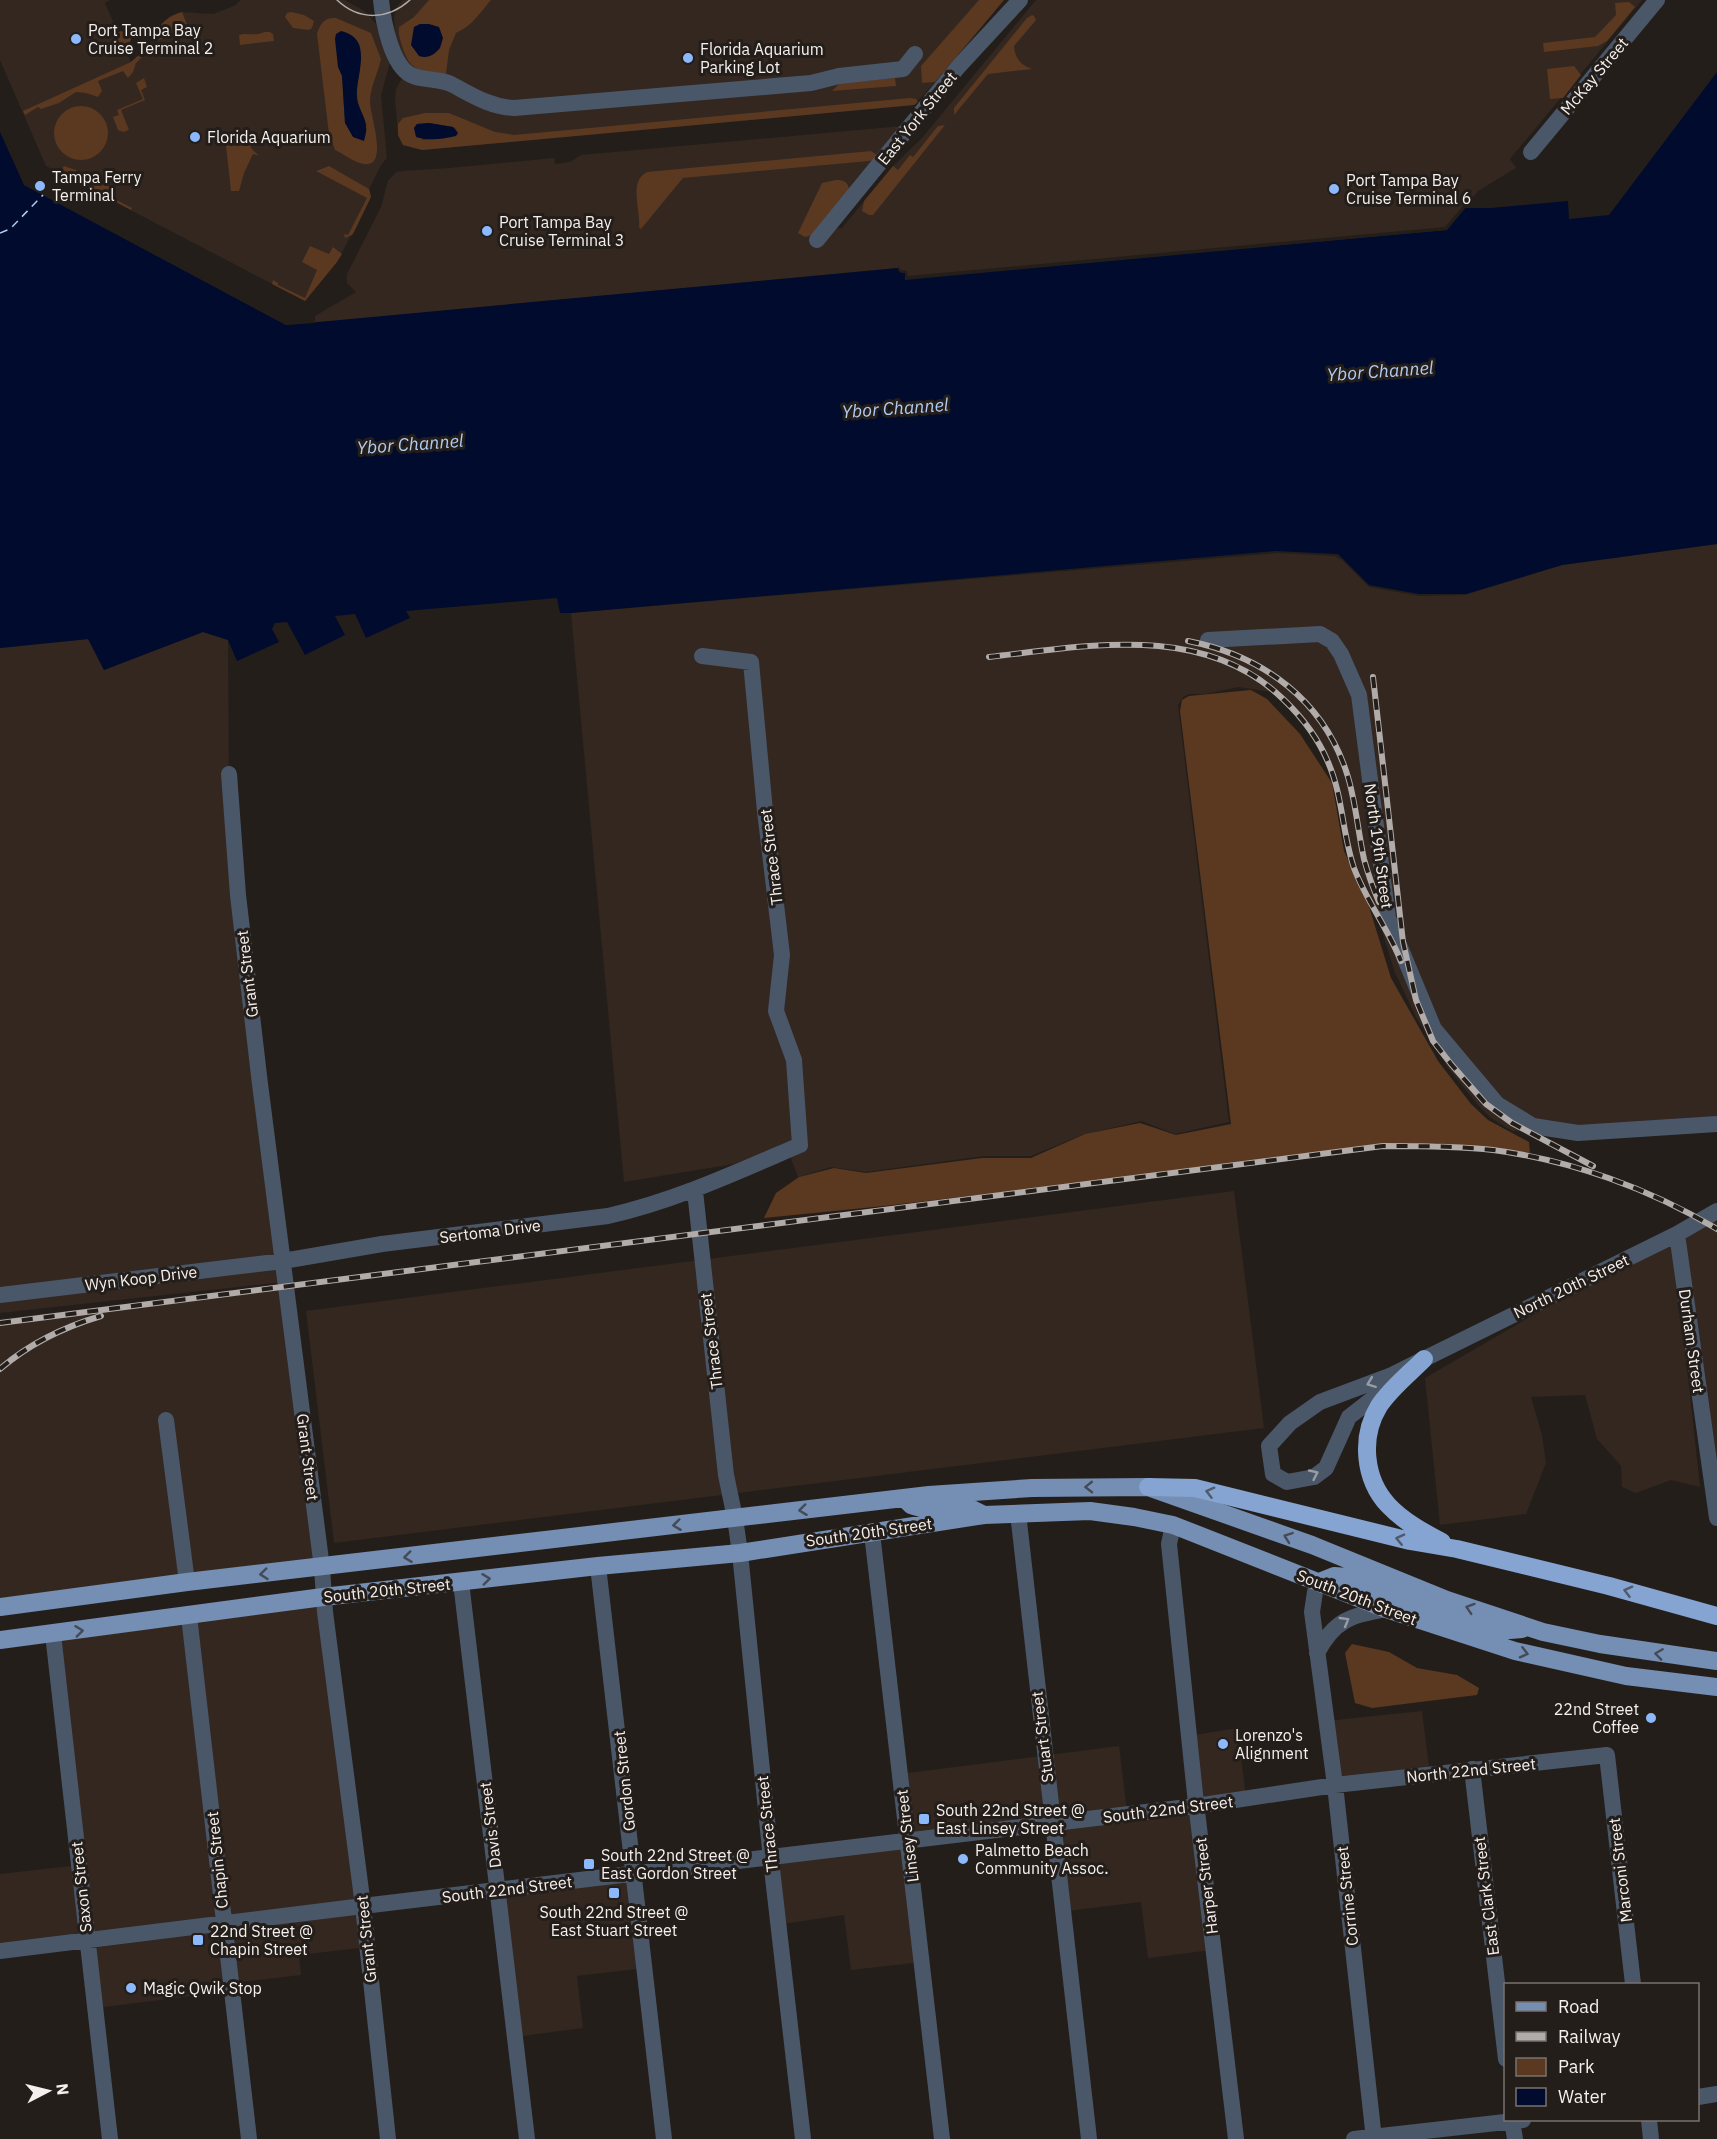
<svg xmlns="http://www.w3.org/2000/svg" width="1717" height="2139" font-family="'IBM Plex Sans',sans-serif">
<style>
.built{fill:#332720}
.green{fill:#5b3820;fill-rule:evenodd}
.water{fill:#000b2d}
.pier{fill:#241e1a}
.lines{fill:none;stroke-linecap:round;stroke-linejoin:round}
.ferry{stroke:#b1cbf3;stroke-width:1.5;stroke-dasharray:8 6;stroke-linecap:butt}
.minor{stroke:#4a5769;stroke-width:16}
.major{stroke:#758eb3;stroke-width:18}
.highway{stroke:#85a4d1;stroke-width:18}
.tram{stroke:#b1aca9;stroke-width:1.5}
.rail-casing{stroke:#b1aca9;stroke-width:6}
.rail{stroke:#241e1a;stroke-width:4;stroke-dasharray:11;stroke-linecap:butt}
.oneway{stroke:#979ca5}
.oneway2{stroke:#444b57}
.oneway3{stroke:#505a6c}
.poi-dot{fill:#8cb9fc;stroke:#241e1a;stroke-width:2}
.labels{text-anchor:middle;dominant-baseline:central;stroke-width:6;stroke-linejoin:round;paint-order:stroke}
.poi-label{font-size:16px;fill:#f5f0ee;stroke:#241e1a;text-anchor:start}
.street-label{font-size:16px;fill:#f5f0ee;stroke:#241e1a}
.water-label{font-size:18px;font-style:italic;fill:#b1cbf3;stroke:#241e1a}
</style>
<rect width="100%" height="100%" fill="#241e1a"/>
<path class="built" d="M0,0H110L105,3L131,62L145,51L162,23L170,16L182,12L213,14L234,6L241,0H345L366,12L376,24L388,53L390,63L381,95L387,158L381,165L369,189L371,197L337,262L305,301L46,166L0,60Z
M403,0H1004L949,67L914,105L422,150L403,145L398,135L395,98L396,89L402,78L395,39L394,16L398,5Z
M1036,0H1642L1510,159L1516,168L1478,191L1447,230L905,280L898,268L315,323V316L356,292L347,283V274L381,207L388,181L396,172L403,171L449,168L554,158L555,164L570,162L581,155L902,126L818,231L842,228L893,166L922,138Z
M1717,544V1122L1580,1130L1512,1131L1491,1118L1478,1105L1449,1069L1417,1019L1395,973L1371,896L1347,846L1334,783L1315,741L1278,693L1238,687L1205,694H1189L1183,697L1178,705L1229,1122L1175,1134L1141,1121L1082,1135L1031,1156H984L866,1172L831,1167L798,1177L786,1145L734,1164L624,1182L571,613L1278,553L1335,556L1342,560L1369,587L1420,596L1465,595L1562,565Z
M203,632L228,640L229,787L284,1282L0,1313V648L89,639L104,670Z
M1234,1191L1264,1428L334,1543L306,1311Z
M1709,1216L1717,1223V1481L1680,1235Z
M1673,1238L1700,1487L1671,1480L1636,1493L1622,1487L1621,1466L1597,1439L1585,1395L1531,1397L1542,1435L1546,1463L1526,1514L1440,1525L1425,1378L1595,1279Z
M285,1285L321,1566L0,1605V1319Z
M321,1598L363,1905L225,1922L232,1991L96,2008L88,1942L0,1952V1874L80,1865L54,1634Z
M1422,1711L1430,1774L1335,1786L1326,1721Z
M1238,1728L1246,1800L1197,1806L1212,1950L1148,1958L1141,1902L1067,1911L1055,1823L1196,1804L1188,1736Z
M1119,1746L1127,1811L909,1841L922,1962L851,1970L844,1915L782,1924L771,1856L908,1841L900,1774Z
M633,1873L645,1968L577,1976L583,2028L515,2037L499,1889Z
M363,1907L368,1947L299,1955L301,1975L234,1983L227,1923Z"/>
<path class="green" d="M429,0H491C480,13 472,26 456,33L449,50L446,74C420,70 411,74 402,46C400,39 398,34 399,27L414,17Z
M979,0H1004L935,82L922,83L921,66Z
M1629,2L1635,7L1607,41L1598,46L1544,52L1543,43L1595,37L1616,15L1615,3Z
M182,12L188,27L159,40L155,33C162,22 169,16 182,12Z
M291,12L304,15L314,21L312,28L309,30L293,28L285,17L287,13Z
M1032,15L1034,16L1036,20L1014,46C1015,58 1020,65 1032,69L988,74L954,115V108L1027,18Z
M336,18L371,33L381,59C378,73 371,85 370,100C369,113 390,168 364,164C355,163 344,154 335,150L329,134L317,34C320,23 325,17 336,18ZM359,44C362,63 359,71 357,88C356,101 362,114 367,126L345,123L342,76Z
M121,31L129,33L131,39L128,47L120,50L113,35Z
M265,32H270L273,34L274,41L240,45L239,35C247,32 253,37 265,32Z
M146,48V53L136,63L133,72L128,78L123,71L98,81L102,91L98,97L86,93L76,92L59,103L41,109L38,107L25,115L23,111L131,62Z
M1574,66L1581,75L1563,98L1550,99L1547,69Z
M144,78L147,87L141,90L145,100L121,110L129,130L123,132L118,130L113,117L119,115L117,110L143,99L136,83Z
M895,78L896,86L832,91L840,83Z
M910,98L916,99L918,102L914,105L422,150L403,145L398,135V124L403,118L425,113H449L495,132L514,135ZM429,123L453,127L457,130L446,138L423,140L414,128L417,124Z
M54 133a27 27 0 1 1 54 0a27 27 0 1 1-54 0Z
M945,125L873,215H869L862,211L864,201L893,166L898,170L910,155L913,157L938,126Z
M250,137L251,148L259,156L253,154L244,173L239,191H231L226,146L230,140Z
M871,151L877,155L874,160L869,161L683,178L641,229L639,227C641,210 628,181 647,172Z
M64,166L76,170L78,179L87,177L90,181L99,184L109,177V196L132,208L131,210L59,172Z
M329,166L369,189L371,197L354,232L352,235L345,238L344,234L348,235L367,198L316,171Z
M836,180C844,180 849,182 849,191L812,235L805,237L798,233L822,183Z
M310,246L329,254L333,247L342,254L337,262L305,301L272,284L273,280L278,283V285L305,298L317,270L302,262Z
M1251,690L1267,699L1300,734L1332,783L1344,851L1367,900L1391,978L1438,1061L1471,1104L1488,1120L1529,1142L1530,1153L1497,1152L1436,1143L1299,1154L1241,1164L884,1206L764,1218L776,1193L799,1177L834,1168L866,1173L982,1158H1031L1085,1134L1140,1123L1176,1135L1231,1124L1180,711L1182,700L1189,696Z
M1352,1644L1389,1652L1417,1668L1457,1675L1479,1688L1477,1695L1372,1708L1355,1703L1345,1653Z"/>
<path class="water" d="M420,24H429L439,27L443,38L440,48C434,55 428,59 419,56L411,45L414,27Z
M341,31C376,39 354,78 357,100C359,109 366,118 366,127C367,131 365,136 364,141L353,137L345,123L342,76L338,67L335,39L336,34Z
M1717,72V544L1562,565L1466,594H1419L1369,585L1338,554L1276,551L571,613H560L557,598L406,611L410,618L366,638L355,614L335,616L345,635L305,655L287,622L275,623L272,629L279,642L237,661L228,640L203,632L104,670L88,639L0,648V132L24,185L286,325L898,268L899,272L905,273V279L1447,230L1465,208H1491L1568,201L1569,219L1609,215Z
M429,123L453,127L458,133L456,136C443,139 429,141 416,137L414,128L417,124Z"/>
<path class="pier" d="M0,129L3,131L27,183L287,322L315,319V323L286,325L24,185Z
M1468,205L1447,230L905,280V273L899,272L898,265L901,270L907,271L908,276L1445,227L1463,206Z"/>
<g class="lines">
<path class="ferry" d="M0,233L10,229L43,195"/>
<path class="minor" d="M381,0C383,20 391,65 411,75C423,81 438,78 451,84C472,95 490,107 514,108L811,83L839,76L903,69L915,54
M1531,152L1657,0
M817,240L959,66L1020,0
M1208,640L1320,634L1332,641L1341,654L1359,695L1388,918L1434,1029L1497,1104L1533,1126L1578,1133L1717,1124
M229,774L238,895L260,1084L322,1568L325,1612L363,1906L388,2139
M695,1191L726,1475L735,1518L740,1553L772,1869L803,2139
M1677,1234L1717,1518
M0,1295L283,1261L382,1244L608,1216C675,1201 737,1172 800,1145L794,1060L776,1011L782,955L765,811L751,662L702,656
M1390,1385L1349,1417L1326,1468L1314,1477L1287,1482L1273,1474L1269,1446L1290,1423L1320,1402L1392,1375L1424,1359L1677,1234L1717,1211
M166,1420L187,1582
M1018,1513L1089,2139
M1173,1525L1169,1544L1195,1794L1236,2139
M872,1533L942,2139
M598,1566L664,2139
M461,1582L527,2139
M1319,1582L1315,1592L1312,1612L1335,1785L1374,2139
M189,1616L249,2139
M53,1634L110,2139
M1317,1653C1335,1619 1351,1616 1386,1609
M1472,1769L1506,2059
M0,1951L363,1906L1196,1806L1335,1785L1607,1755L1633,1984
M1698,2097L1717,2094
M1512,2120L1515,2139
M1649,2120L1651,2139
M1354,2139L1523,2120"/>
<path class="major" d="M904,1498L911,1505L928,1510L966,1506L984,1515
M1319,1582L1334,1576L1348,1577L1497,1631L1522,1629
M0,1607L187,1582L929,1495L1032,1488L1148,1487L1312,1545L1447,1600L1543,1632L1600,1644L1717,1661
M0,1640L323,1597L598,1566L740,1553L984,1515L1090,1511L1134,1517L1173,1525L1386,1609L1515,1651L1626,1676L1717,1687"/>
<path class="highway" d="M1424,1359C1409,1374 1391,1388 1379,1406C1360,1437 1364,1479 1388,1505C1403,1521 1423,1532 1442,1542
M1148,1487L1195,1488L1410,1541L1457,1549L1609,1586L1717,1616"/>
<path class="tram" d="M337,0C359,21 388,20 410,0"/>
<g class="rail-casing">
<path id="rail" d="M1188,641C1264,656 1325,701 1348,777C1356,804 1358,832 1364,859C1368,874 1373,888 1379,902
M989,657C1087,646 1204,622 1283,699C1302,717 1318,738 1328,762C1343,796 1342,833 1354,868C1366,900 1388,929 1401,961
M1373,677L1403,942L1416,1000L1433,1041L1451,1064L1486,1104L1512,1123L1593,1166
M0,1323L1383,1146C1419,1146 1457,1146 1493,1150C1571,1160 1650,1189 1717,1229
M0,1369C30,1343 64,1327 101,1316"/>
</g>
<use href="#rail" class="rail"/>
</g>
<defs><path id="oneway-chevron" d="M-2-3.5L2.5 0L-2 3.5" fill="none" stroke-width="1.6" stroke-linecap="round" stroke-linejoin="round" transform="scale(1.5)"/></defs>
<g class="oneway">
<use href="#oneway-chevron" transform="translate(1371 1383) rotate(159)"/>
<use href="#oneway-chevron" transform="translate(1314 1474) rotate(-25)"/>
<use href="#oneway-chevron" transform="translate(1345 1621) rotate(-30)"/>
</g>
<g class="oneway2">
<use href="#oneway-chevron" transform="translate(1089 1487) rotate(179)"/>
<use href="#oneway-chevron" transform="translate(803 1510) rotate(173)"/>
<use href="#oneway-chevron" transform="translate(677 1525) rotate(173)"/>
<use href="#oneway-chevron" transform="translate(1288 1537) rotate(-160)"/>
<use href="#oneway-chevron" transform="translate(408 1557) rotate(173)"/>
<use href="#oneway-chevron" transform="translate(264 1574) rotate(174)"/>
<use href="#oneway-chevron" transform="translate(486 1579) rotate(-7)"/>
<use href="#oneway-chevron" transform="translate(1470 1608) rotate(-162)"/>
<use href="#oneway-chevron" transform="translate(79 1631) rotate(-7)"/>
<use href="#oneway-chevron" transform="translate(1524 1653) rotate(14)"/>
<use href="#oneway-chevron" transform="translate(1659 1654) rotate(-172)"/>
</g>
<g class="oneway3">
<use href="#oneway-chevron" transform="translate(1210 1492) rotate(-165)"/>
<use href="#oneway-chevron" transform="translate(1400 1539) rotate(-167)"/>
<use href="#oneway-chevron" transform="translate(1628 1591) rotate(-165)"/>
</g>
<g class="poi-dot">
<circle cx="76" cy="39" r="6"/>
<circle cx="688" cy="58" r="6"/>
<circle cx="195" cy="137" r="6"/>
<circle cx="40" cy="186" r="6"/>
<circle cx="1334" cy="189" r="6"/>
<circle cx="487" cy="231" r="6"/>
<circle cx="1651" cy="1718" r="6"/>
<circle cx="1223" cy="1744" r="6"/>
<rect x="918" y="1813" width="12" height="12" rx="3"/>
<circle cx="963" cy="1859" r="6"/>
<rect x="583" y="1858" width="12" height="12" rx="3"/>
<rect x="608" y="1887" width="12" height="12" rx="3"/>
<rect x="192" y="1934" width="12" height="12" rx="3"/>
<circle cx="131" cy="1988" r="6"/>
</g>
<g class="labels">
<g class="poi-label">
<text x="88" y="30">Port Tampa Bay<tspan x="88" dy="18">Cruise Terminal 2</tspan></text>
<text x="700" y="49">Florida Aquarium<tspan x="700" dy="18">Parking Lot</tspan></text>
<text x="207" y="137">Florida Aquarium</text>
<text x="52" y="177">Tampa Ferry<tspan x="52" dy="18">Terminal</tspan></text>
<text x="1346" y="180">Port Tampa Bay<tspan x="1346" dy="18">Cruise Terminal 6</tspan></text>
<text x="499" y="222">Port Tampa Bay<tspan x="499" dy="18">Cruise Terminal 3</tspan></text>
<text x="1639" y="1709" text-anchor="end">22nd Street<tspan x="1639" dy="18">Coffee</tspan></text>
<text x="1235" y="1735">Lorenzo's<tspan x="1235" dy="18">Alignment</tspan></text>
<text x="936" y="1810">South 22nd Street @<tspan x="936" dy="18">East Linsey Street</tspan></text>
<text x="975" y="1850">Palmetto Beach<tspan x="975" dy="18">Community Assoc.</tspan></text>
<text x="601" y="1855">South 22nd Street @<tspan x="601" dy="18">East Gordon Street</tspan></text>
<text x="614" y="1912" text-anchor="middle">South 22nd Street @<tspan x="614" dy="18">East Stuart Street</tspan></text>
<text x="210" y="1931">22nd Street @<tspan x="210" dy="18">Chapin Street</tspan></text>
<text x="143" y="1988">Magic Qwik Stop</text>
</g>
<g class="street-label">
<text transform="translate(1594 76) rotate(-50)">McKay Street</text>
<text transform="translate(917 118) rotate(-51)">East York Street</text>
<text transform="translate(1379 846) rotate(82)">North 19th Street</text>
<text transform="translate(771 857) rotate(-97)">Thrace Street</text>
<text transform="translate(247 974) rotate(-97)">Grant Street</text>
<text transform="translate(490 1231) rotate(-7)">Sertoma Drive</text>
<text transform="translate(141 1278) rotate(-7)">Wyn Koop Drive</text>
<text transform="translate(1571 1286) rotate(-26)">North 20th Street</text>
<text transform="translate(711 1341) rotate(-97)">Thrace Street</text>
<text transform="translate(1692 1341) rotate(82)">Durham Street</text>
<text transform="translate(308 1457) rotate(83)">Grant Street</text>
<text transform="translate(869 1532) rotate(-8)">South 20th Street</text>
<text transform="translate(387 1590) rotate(-6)">South 20th Street</text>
<text transform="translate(1357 1597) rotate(21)">South 20th Street</text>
<text transform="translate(1042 1737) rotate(-97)">Stuart Street</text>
<text transform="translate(1471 1770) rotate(-6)">North 22nd Street</text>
<text transform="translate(624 1781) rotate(-96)">Gordon Street</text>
<text transform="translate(1168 1809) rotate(-7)">South 22nd Street</text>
<text transform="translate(767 1824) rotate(-96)">Thrace Street</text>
<text transform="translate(490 1825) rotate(-97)">Davis Street</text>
<text transform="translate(907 1836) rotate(-97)">Linsey Street</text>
<text transform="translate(217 1860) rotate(-96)">Chapin Street</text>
<text transform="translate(1620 1870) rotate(-97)">Marconi Street</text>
<text transform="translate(1206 1886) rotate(-97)">Harper Street</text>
<text transform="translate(81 1887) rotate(-96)">Saxon Street</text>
<text transform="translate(507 1889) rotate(-7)">South 22nd Street</text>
<text transform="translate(1347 1896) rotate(-96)">Corrine Street</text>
<text transform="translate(1486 1896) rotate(-97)">East Clark Street</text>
<text transform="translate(366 1939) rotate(-96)">Grant Street</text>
</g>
<g class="water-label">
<text transform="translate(1380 371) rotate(-4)">Ybor Channel</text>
<text transform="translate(895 408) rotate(-4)">Ybor Channel</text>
<text transform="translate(410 444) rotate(-4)">Ybor Channel</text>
</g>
</g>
<rect x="1504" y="1983" width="195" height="138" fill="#241e1a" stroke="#78726f" stroke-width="1.5"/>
<rect x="1516" y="2002" width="30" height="9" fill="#758eb3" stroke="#78726f" stroke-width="1.5"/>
<text x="1558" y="2013" font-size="18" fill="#f5f0ee">Road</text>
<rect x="1516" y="2032" width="30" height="9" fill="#b1aca9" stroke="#78726f" stroke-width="1.5"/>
<text x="1558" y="2043" font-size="18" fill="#f5f0ee">Railway</text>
<rect x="1516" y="2058" width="30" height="18" fill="#5b3820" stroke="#78726f" stroke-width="1.5"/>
<text x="1558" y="2073" font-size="18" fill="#f5f0ee">Park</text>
<rect x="1516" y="2088" width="30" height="18" fill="#000b2d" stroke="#78726f" stroke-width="1.5"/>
<text x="1558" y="2103" font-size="18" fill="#f5f0ee">Water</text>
<g transform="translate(48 2091) rotate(83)" stroke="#241e1a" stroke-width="4.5" paint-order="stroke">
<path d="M0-4.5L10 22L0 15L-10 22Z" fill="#f5f0ee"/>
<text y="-9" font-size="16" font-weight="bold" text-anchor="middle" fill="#f5f0ee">N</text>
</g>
</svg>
